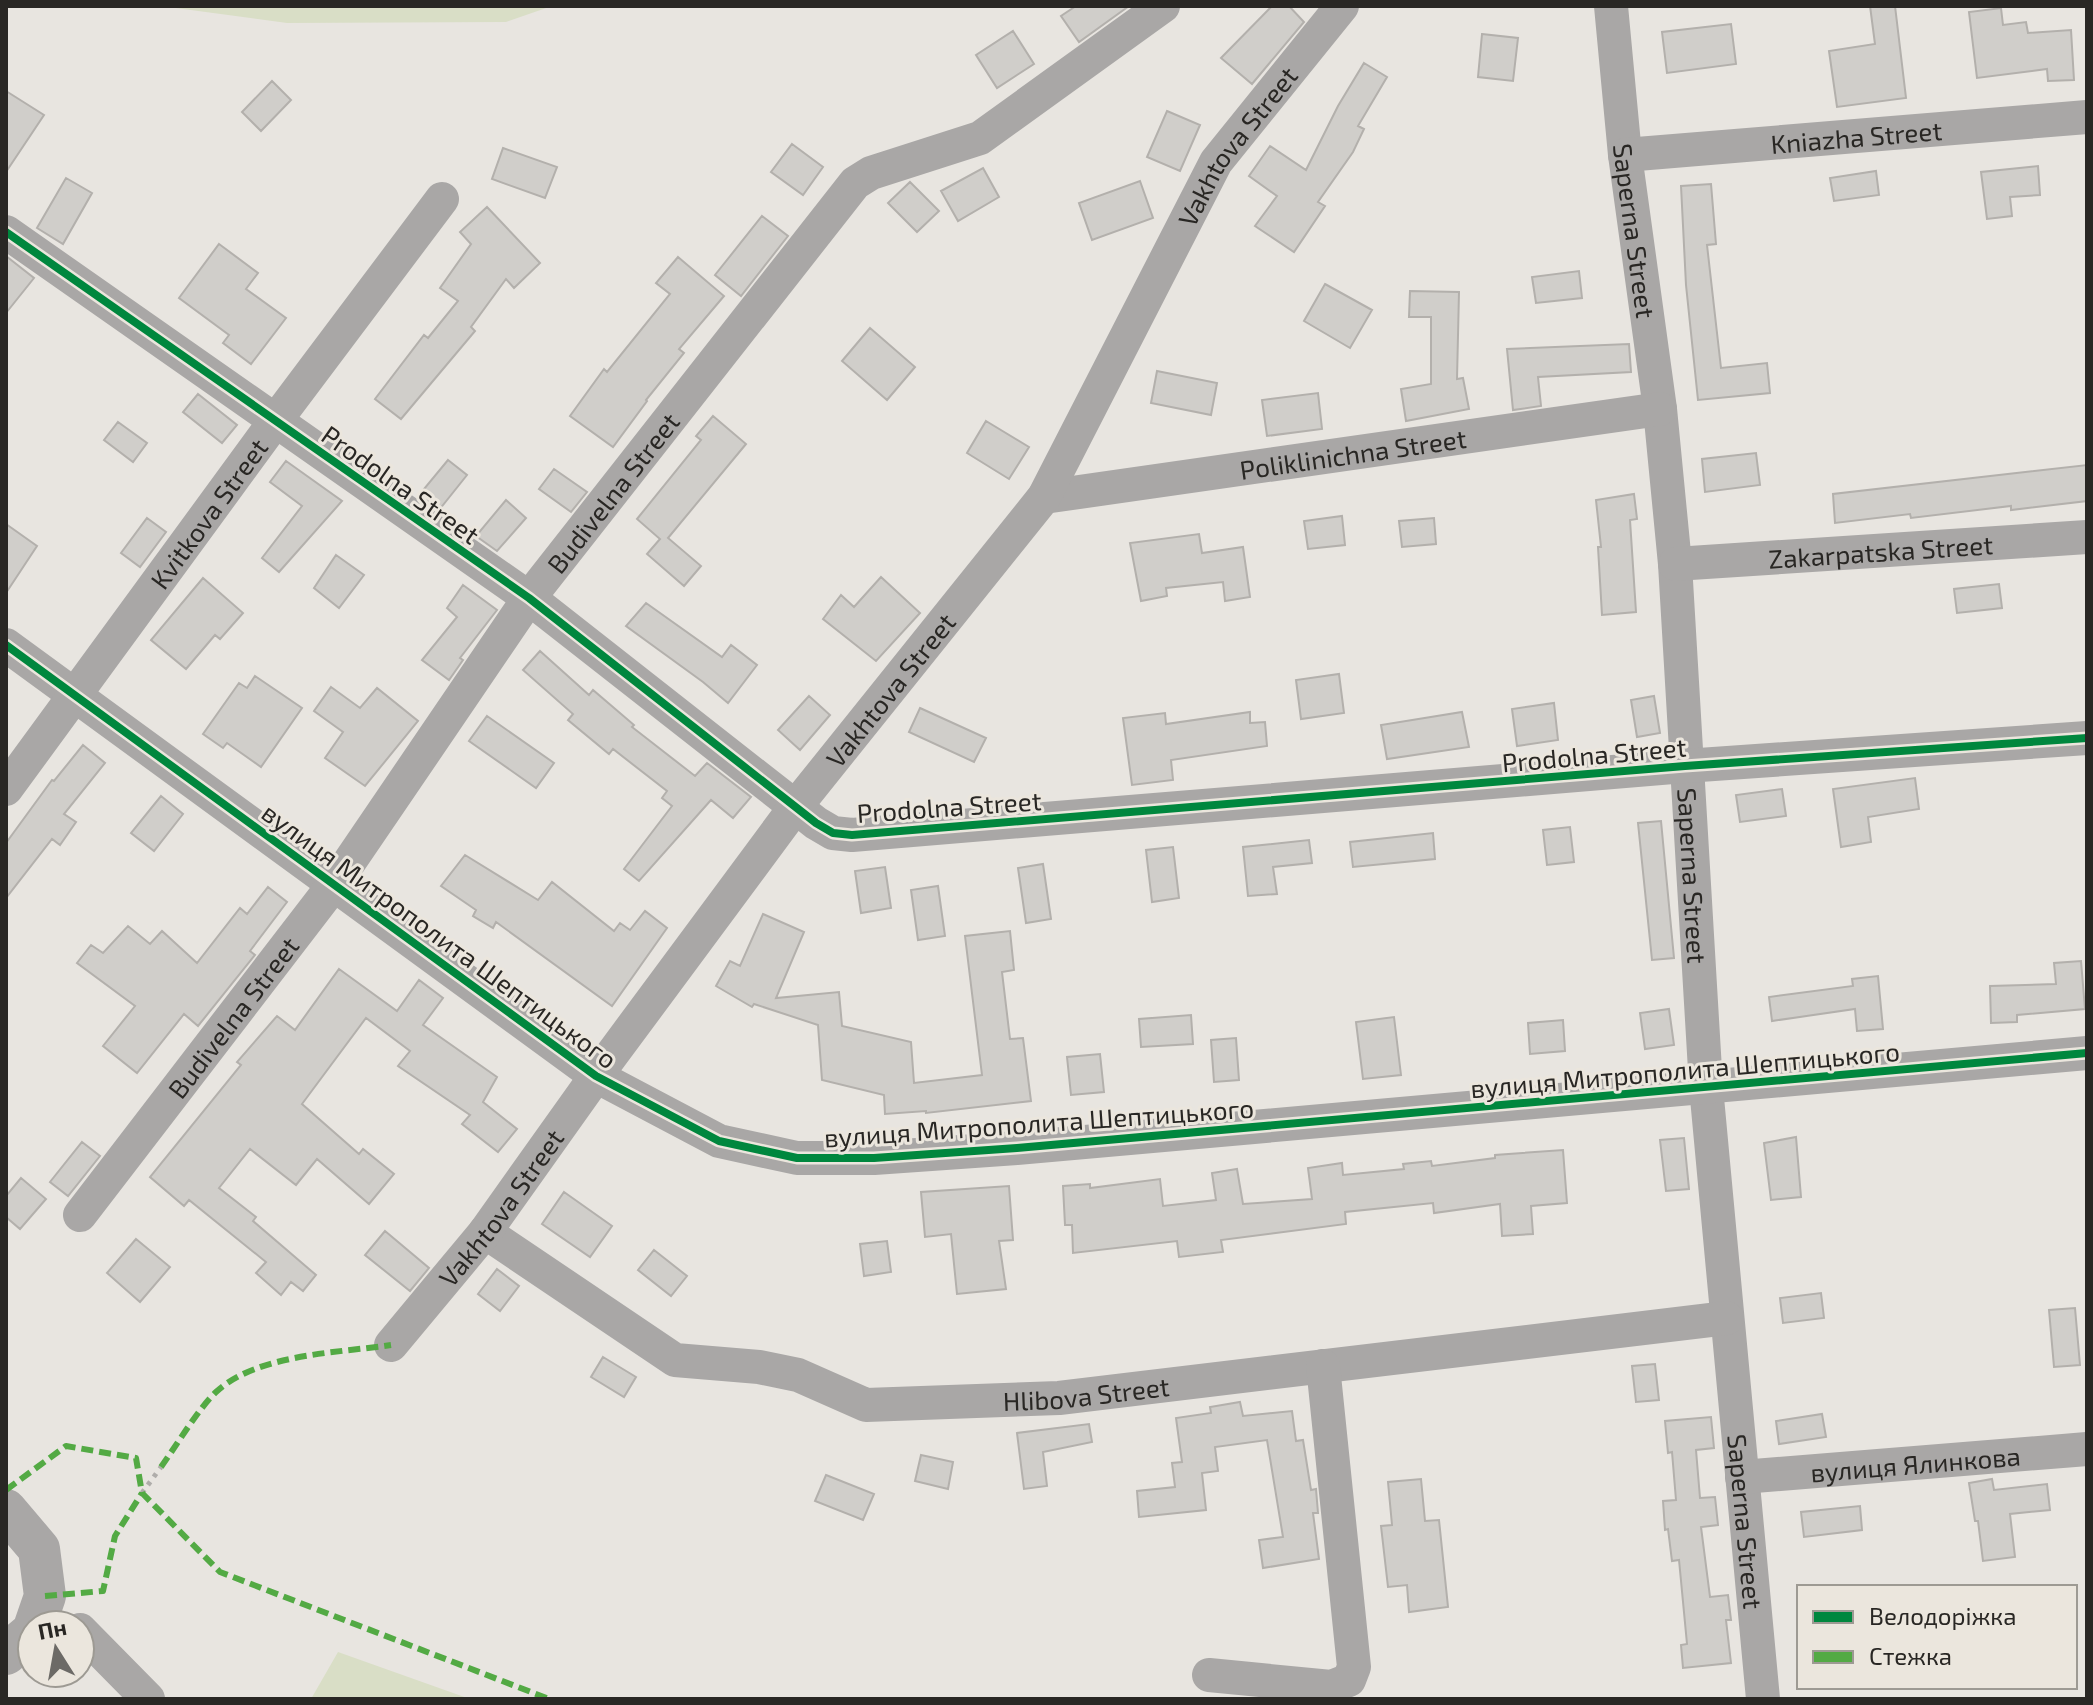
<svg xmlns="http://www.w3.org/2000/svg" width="2093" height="1705" font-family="'Exo 2',sans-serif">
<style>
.green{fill:#d9dec6}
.building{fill:#d0ceca;stroke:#b3b0ac;stroke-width:2}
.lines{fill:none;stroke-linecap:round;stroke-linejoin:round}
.path{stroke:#afadaa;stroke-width:5;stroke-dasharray:4 6;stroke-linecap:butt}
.minor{stroke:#a9a7a6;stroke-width:34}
.tertiary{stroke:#a9a7a6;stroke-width:42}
.quiet{stroke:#53aa44;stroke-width:6;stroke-dasharray:12 6;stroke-linecap:butt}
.cycleway-casing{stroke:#ebe6dd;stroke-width:13}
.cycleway{stroke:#00873e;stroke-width:8}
.labels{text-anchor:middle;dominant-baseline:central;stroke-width:6;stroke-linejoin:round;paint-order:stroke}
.street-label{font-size:26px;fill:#292724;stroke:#ebe6dd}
</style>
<rect width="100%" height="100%" fill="#e8e5e0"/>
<path class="green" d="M161,6H552L506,22L287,23Z
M338,1652L470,1699H311Z"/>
<path class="building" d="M1076,6H1129L1079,42L1061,16Z
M1272,6H1289L1304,22L1252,84L1221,58Z
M1870,6H1895L1906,98L1837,107L1829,51L1875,44Z
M2001,8L2003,25L2026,22L2028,33L2071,30L2074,80L2048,81L2047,69L1977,78L1969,12Z
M1731,24L1736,64L1667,73L1662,32Z
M1013,31L1034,64L997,88L976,55Z
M1482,34L1518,38L1513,81L1478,77Z
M1364,63L1387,77L1358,126L1364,129L1353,152L1318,202L1325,206L1294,252L1255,226L1277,196L1249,176L1270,146L1306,170L1338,106Z
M272,81L291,100L261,131L242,112Z
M6,91L44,115L6,172Z
M1167,111L1200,125L1180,171L1147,157Z
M792,144L823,167L803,195L771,172Z
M503,148L557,167L545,198L492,179Z
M2038,166L2040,195L2010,197L2012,216L1987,219L1981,172Z
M983,168L999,197L958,221L941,191Z
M1876,171L1879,195L1834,201L1830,178Z
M66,178L92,193L63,244L37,228Z
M1140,181L1153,218L1092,240L1079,203Z
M910,182L939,211L917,232L888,203Z
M1711,184L1716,244L1707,245L1721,368L1767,363L1770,393L1698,400L1686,285L1681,186Z
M487,207L540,263L514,288L506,279L471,327L475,331L401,419L375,399L424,335L428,338L458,301L440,288L471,244L460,232Z
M762,216L788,236L741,296L715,275Z
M219,244L258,273L246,289L286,318L251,364L223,343L229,335L179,298Z
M6,256L34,278L6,313Z
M678,257L724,296L679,349L684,353L646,400L647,401L613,447L570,416L604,369L607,372L670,294L656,283Z
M1579,271L1582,298L1536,303L1532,277Z
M1325,284L1372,310L1350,348L1304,321Z
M1410,291L1459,292L1457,379L1463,378L1469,409L1406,421L1401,389L1431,384V317H1409Z
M870,328L915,367L887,400L842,361Z
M1629,344L1631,372L1538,377L1541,406L1513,410L1507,349Z
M1157,371L1217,383L1211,415L1151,403Z
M1318,393L1322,429L1267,436L1262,400Z
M198,394L237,425L222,443L183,412Z
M713,416L746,444L668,538L701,566L684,586L647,554L660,539L637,519L701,440L696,436Z
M986,421L1029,447L1009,479L967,453Z
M118,422L147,443L133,462L104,440Z
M1756,453L1760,485L1705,492L1702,459Z
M448,460L467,475L439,510L419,495Z
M286,461L342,501L279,572L262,558L302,506L270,482Z
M2087,465V501L2011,510V506L1911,518L1910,514L1835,523L1833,494Z
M554,469L587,492L571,512L539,489Z
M1634,494L1637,519L1630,520L1636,612L1602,615L1598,547H1601L1596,500Z
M506,500L526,518L497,551L476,536Z
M1342,516L1345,545L1308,549L1304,521Z
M147,518L166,532L140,567L121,553Z
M1434,518L1436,544L1402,547L1399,521Z
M6,524L37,546L6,593Z
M1199,534L1202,553L1243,547L1250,597L1225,601L1223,582L1166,588L1167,596L1141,601L1130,543Z
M336,555L364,575L339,608L314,588Z
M881,577L920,613L876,661L823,619L841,595L854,607Z
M203,578L243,613L220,639L215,635L186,669L151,640Z
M1999,584L2002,608L1957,613L1954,589Z
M463,585L497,610L460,658L463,660L449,680L422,660L457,617L447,608Z
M646,603L722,657L731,645L757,665L728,703L703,682L626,626Z
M540,651L589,695L593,690L634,725L632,727L695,776L707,763L751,797L733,818L711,800L639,881L624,869L672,806L662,798L667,791L613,749L609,754L568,720L573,714L523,670Z
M1339,674L1344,713L1301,719L1296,680Z
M255,676L302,708L261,767L227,743L223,748L203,734L239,683L247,688Z
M331,687L360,708L377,688L418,721L365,786L325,758L343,732L314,711Z
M809,696L830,715L800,750L778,730Z
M1654,696L1660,733L1637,737L1631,700Z
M1554,703L1558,740L1517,746L1512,709Z
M920,708L986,738L974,762L909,732Z
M1250,712V723L1265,722L1267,746L1171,760L1173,780L1132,785L1123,718L1165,713L1166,724Z
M1462,712L1469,747L1387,759L1381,725Z
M487,716L554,763L536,788L469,741Z
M83,745L105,763L64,814L76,822L60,845L52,839L6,898V843L52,780L54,781Z
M1915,778L1919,809L1868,817L1871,842L1841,847L1833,789Z
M1782,789L1786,816L1740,822L1736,795Z
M161,796L183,814L154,851L131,833Z
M1661,821L1674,958L1652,960L1638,823Z
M1570,827L1574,862L1547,865L1543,830Z
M1433,833L1435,859L1353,867L1350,842Z
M1309,840L1312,863L1273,867L1277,894L1248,896L1243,847Z
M1173,847L1179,898L1152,902L1146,850Z
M465,855L538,900L552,882L614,931L620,923L630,930L645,911L667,928L612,1006L496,922L493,928L473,916L476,910L441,886Z
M1043,864L1051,919L1026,923L1018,868Z
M885,867L891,908L861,913L855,871Z
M938,886L945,936L918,940L911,890Z
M268,887L287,902L250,951L255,955L198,1026L184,1014L137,1073L103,1046L135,1006L77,963L91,945L103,953L128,926L150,944L162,931L197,963L240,908L247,914Z
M763,914L804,932L776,998L839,992L842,1026L911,1042L914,1083L982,1075L965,936L1010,931L1014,970L1002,972L1010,1039L1023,1038L1031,1101L926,1113V1111L885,1114L884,1095L822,1080L818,1025L754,1004L752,1007L716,986L730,961L740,966Z
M2081,961L2085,1009L2017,1015V1022L1991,1023L1990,986L2056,984L2054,963Z
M339,969L397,1011L419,980L443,998L423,1025L497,1077L483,1102L517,1129L498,1152L462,1124L470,1115L398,1066L410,1051L366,1018L302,1104L359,1154L363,1149L394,1174L369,1204L317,1159L296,1185L250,1149L219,1188L256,1217L253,1221L316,1275L303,1291L291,1282L281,1295L256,1273L266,1262L189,1200L184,1206L150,1177L241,1065L237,1062L277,1016L295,1030Z
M1878,976L1883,1029L1857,1031L1855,1009L1772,1021L1769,997L1853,986L1852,979Z
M1669,1009L1674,1045L1645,1049L1640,1013Z
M1191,1015L1193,1044L1141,1047L1139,1019Z
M1394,1017L1401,1075L1363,1079L1356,1022Z
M1563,1020L1565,1051L1530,1054L1528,1023Z
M1236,1038L1239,1080L1214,1082L1211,1040Z
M1100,1054L1104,1092L1071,1095L1067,1057Z
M1796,1137L1801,1197L1771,1200L1764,1143Z
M1684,1138L1689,1189L1666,1191L1660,1140Z
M82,1142L100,1156L68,1196L50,1182Z
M1563,1150L1567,1203L1531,1206L1533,1234L1502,1236L1500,1204L1434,1213L1433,1203L1345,1212L1346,1224L1221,1240L1223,1252L1179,1257L1177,1241L1073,1253L1072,1225H1065L1063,1186L1090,1184V1188L1160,1179L1163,1206L1216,1200L1212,1173L1237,1169L1243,1204L1312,1199L1308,1168L1342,1163L1343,1175L1404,1169L1403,1164L1431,1161L1432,1166L1495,1158V1155Z
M21,1178L46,1199L20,1229L6,1217V1196Z
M1009,1186L1013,1240L999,1241L1006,1289L957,1294L951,1234L925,1237L921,1192Z
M564,1192L612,1226L590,1257L542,1224Z
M385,1231L429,1268L410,1291L365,1255Z
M136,1239L170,1267L140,1302L107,1273Z
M887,1241L891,1272L864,1276L860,1244Z
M654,1250L687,1276L671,1296L638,1270Z
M497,1269L519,1286L500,1311L478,1294Z
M1821,1293L1824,1318L1783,1323L1780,1298Z
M2075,1308L2080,1365L2054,1367L2049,1310Z
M603,1357L636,1377L624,1397L591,1377Z
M1655,1364L1659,1400L1636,1402L1632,1366Z
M1240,1402L1243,1416L1292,1411L1296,1441L1303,1440L1311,1490L1316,1489L1318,1513H1313L1319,1559L1263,1568L1259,1540L1283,1537L1267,1440L1215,1447L1218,1471L1202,1473L1206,1510L1139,1517L1137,1491L1175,1487L1172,1463L1182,1462L1176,1418L1211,1413L1210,1407Z
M1822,1414L1826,1437L1779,1444L1776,1421Z
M1711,1417L1714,1448L1696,1450L1700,1498L1715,1497L1718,1525L1701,1527L1710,1597L1728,1595L1731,1620H1726L1731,1663L1683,1668L1681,1645L1687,1644L1679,1560L1672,1561L1668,1529L1665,1530L1663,1501L1676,1500L1672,1452L1668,1453L1665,1421Z
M1089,1424L1092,1442L1043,1452L1047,1486L1024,1489L1017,1433Z
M921,1455L953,1462L948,1489L915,1481Z
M826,1475L874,1494L863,1520L815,1501Z
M1421,1479L1425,1521L1439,1520L1448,1607L1409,1612L1407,1585L1388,1587L1381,1526L1392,1525L1388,1482Z
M1992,1479L1994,1490L2047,1484L2050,1510L2010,1514L2015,1557L1983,1561L1978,1521H1975L1969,1483Z
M1860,1506L1862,1530L1804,1537L1801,1512Z"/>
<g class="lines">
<path class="path" d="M142,1493L161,1467"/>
<g class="minor">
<path id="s1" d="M1611,6L1625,155L1660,409L1675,564L1706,1087L1763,1699"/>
<path id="s2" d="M1625,155L2087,117"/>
<path d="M6,232L529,598L816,823L833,833L852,835L1685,766L2087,738"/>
<path id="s3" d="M1044,497L1660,409"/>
<path id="s4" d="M1675,564L2087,537"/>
<path d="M6,645L596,1076L719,1141L797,1158H874L1017,1148L2087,1053"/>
<path id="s5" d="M6,789L276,420L442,199"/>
<path id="s6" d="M80,1215L335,883L529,598L855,183L871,173L980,138L1163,6"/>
<path id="s7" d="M485,1232L675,1360L759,1367L798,1375L866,1405L1059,1398L1727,1318"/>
<path id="s8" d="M391,1345L485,1232L596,1076L796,806L1044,497L1216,162L1342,6"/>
<path id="s9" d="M1742,1477L2087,1449"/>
<path d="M80,1630L148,1699"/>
<path d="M1209,1675L1331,1687L1349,1680L1354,1667L1323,1366"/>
</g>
<path class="tertiary" d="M6,1510L39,1549L45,1596L35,1625
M6,1654L32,1632"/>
<path class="quiet" d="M161,1467C176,1446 199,1408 216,1392C257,1354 337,1353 391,1345
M6,1490L66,1446L136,1458L142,1493L220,1572L549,1699
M45,1596L103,1591L115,1536L142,1493"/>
<g class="cycleway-casing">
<path id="cycleway" d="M6,232L529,598L816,823L833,833L852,835L1685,766L2087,738
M6,645L596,1076L719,1141L797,1158H874L1017,1148L2087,1053"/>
</g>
<use href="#cycleway" class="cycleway"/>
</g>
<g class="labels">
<g class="street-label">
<text stroke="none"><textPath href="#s2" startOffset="232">Kniazha Street</textPath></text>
<text stroke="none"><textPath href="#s8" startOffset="1472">Vakhtova Street</textPath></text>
<text stroke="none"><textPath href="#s1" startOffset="226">Saperna Street</textPath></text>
<text stroke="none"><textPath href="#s3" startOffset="312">Poliklinichna Street</textPath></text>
<text transform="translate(401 484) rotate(35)">Prodolna Street</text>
<text stroke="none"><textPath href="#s6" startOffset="898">Budivelna Street</textPath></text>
<text stroke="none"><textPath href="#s5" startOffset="342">Kvitkova Street</textPath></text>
<text stroke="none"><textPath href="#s4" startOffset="206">Zakarpatska Street</textPath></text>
<text stroke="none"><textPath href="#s8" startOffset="824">Vakhtova Street</textPath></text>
<text transform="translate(1594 754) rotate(-5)">Prodolna Street</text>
<text transform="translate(949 806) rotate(-4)">Prodolna Street</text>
<text stroke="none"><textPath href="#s1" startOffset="874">Saperna Street</textPath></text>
<text transform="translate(440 935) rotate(36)">вулиця Митрополита Шептицького</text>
<text stroke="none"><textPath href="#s6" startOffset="250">Budivelna Street</textPath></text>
<text transform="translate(1685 1069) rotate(-5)">вулиця Митрополита Шептицького</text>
<text transform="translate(1039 1122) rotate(-4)">вулиця Митрополита Шептицького</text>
<text stroke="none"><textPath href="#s8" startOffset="176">Vakhtova Street</textPath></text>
<text stroke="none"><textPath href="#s7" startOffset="648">Hlibova Street</textPath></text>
<text stroke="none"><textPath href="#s9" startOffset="174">вулиця Ялинкова</textPath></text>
<text stroke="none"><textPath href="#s1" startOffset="1522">Saperna Street</textPath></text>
</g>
</g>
<rect width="2093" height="1705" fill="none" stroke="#292724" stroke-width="16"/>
<rect x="1797" y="1585" width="280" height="104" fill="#ebe6dd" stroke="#9d9a93" stroke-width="2"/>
<rect x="1813" y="1611" width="40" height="12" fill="#00873e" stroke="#9d9a93" stroke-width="2"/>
<text x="1869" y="1625" font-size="24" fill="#292724">Велодоріжка</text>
<rect x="1813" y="1651" width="40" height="12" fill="#53aa44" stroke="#9d9a93" stroke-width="2"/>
<text x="1869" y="1665" font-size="24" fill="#292724">Стежка</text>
<g transform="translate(56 1649) rotate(349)"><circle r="38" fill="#ebe6dd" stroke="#9d9a93" stroke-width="2"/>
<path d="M0-6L14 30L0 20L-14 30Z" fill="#6c6a66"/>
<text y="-12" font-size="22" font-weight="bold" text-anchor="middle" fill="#292724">Пн</text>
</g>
</svg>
